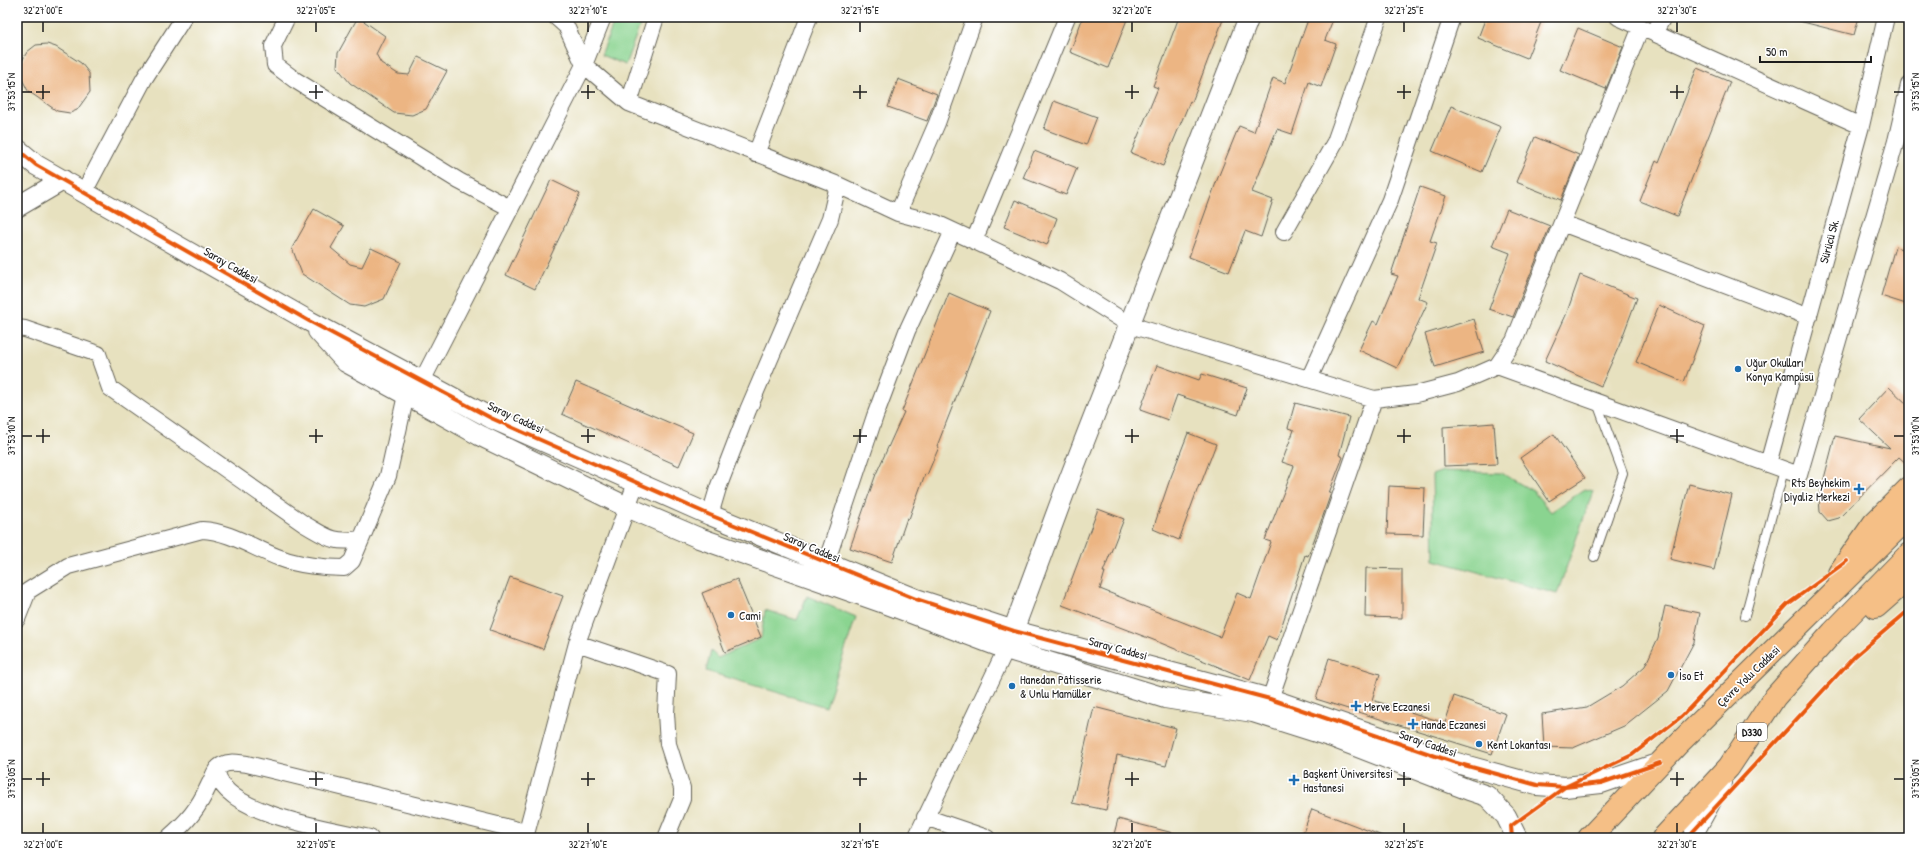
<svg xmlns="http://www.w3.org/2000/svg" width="1926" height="855" font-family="'Patrick Hand',sans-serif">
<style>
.green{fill:#8ad490;stroke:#537856}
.building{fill:#ecb583}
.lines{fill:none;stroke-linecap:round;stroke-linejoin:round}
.service-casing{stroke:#636155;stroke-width:10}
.minor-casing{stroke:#636155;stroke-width:18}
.tertiary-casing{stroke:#636155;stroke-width:22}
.trunk-casing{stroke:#636155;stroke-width:24}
.service{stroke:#fff;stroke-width:8}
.minor{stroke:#fff;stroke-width:16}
.tertiary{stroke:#fff;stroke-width:20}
.trunk{stroke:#f5bf86;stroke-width:22}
.cycleway-casing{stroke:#fff;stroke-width:6}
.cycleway{stroke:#e8590c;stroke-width:4}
.ticks{fill:none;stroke:#1c1c1c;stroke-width:1.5}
.poi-dot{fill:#1f6fb2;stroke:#fff;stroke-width:1.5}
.labels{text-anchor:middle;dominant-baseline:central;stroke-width:3.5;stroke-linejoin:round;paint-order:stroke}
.shield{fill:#fff;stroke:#606060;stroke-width:1}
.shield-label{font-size:11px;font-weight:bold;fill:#1c1c1c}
.street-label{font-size:12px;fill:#1c1c1c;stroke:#fff}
.poi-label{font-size:12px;fill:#1c1c1c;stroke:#fff;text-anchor:start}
.neatline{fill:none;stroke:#1c1c1c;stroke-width:1.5}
.ticks-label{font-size:10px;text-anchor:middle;fill:#1c1c1c}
</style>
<rect width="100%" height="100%" fill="#fff"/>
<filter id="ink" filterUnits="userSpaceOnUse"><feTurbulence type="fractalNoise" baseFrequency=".025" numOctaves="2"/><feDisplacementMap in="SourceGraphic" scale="8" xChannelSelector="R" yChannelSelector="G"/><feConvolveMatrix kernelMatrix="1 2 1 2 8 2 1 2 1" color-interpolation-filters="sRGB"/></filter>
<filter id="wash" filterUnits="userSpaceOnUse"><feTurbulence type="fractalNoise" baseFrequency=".012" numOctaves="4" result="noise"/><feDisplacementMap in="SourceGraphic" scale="16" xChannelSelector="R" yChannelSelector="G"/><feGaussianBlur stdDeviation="0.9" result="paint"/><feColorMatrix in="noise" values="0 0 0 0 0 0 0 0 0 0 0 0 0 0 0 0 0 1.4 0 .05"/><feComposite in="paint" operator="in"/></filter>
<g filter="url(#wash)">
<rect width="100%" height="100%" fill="#e7e1bf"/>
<path class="green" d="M616,17H643L625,65L601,55Z
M1443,471L1501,473L1533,491L1551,512L1585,489L1593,491L1557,594L1434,560L1432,475Z
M807,596L856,617L826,707L706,671L711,651L718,658L761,638L765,610L797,620Z"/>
<g id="blocks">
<path class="building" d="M358,17L385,36L376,54L381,63L398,74L409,75L418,57L447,71L426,109L412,115L394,113L350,83L337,67L338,53Z
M1083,17H1128L1108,68L1070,52Z
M1179,17H1224L1192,102L1190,101L1163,166L1131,153L1158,88L1153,86Z
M1309,17H1334L1325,40L1336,44L1321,87L1309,82L1292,134L1277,129L1252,192L1273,200L1261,237L1245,231L1229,272L1189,257L1217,180L1239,126L1254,132L1273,78L1285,83Z
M1486,17H1543L1527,58L1478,38Z
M1799,17H1859L1854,35L1799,21Z
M1578,28L1623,47L1606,89L1560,70Z
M47,44L56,47L81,63L89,73L90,92L77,110L70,113L57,111L28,91L19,73L22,61L27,52L36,45Z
M1697,68L1730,82L1677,216L1640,201L1656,161L1659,163Z
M898,79L937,94L927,121L888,107Z
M1054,101L1097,117L1086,145L1044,129Z
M1451,106L1501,127L1482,172L1432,151Z
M1535,137L1579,155L1561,200L1516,182Z
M1034,151L1077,168L1066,195L1023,178Z
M551,180L580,194L535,289L506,275Z
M1420,187L1446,196L1430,241L1437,243L1418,298L1428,302L1397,368L1359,350L1373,321L1378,324L1398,276L1391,274Z
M1015,200L1057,218L1047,245L1004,227Z
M314,209L344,226L331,248L350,264L362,267L371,248L401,262L384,299L364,307L350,305L302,274L292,248Z
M1507,209L1550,226L1513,317L1489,309L1510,253L1492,246Z
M1895,247L1909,251V305L1881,296Z
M1580,275L1637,298L1619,346L1601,386L1545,361L1566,315Z
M949,293L990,311L937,446L939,447L927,475L925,474L909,519L907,518L892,562L850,548L876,474L904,412L902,411Z
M1659,305L1705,326L1684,382L1636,362Z
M1474,319L1484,352L1435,367L1425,334Z
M1157,365L1199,380L1202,374L1247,388L1238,415L1177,395L1168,420L1140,410Z
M576,382L693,433L679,466L562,414Z
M1889,387L1909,406V466L1899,457L1839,518L1828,521L1820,512L1819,498L1835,436L1890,448L1859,419Z
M1295,403L1349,417L1339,455L1343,457L1329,493H1331L1323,516L1308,556L1305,555L1277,640L1268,636L1250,680L1156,641L1062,605L1098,509L1124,519L1103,572H1105L1100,589L1220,637L1237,593L1251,599L1271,542L1265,540L1294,466L1282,462L1294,430L1288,428Z
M1494,423L1497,464L1444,466L1443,427Z
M1188,433L1216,444L1200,486L1199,485L1179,540L1153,529L1169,482Z
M1554,434L1585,478L1549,501L1520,458Z
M1689,484L1732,495L1714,570L1670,559Z
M1389,486L1425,488L1423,535L1387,534Z
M1366,568L1402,569V618L1365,617Z
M510,577L563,596L543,649L490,630Z
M737,579L761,637L725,652L702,593Z
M1665,606L1700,613L1694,642L1668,691L1624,726L1573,748L1544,747L1542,714L1587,707L1622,686L1645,666L1658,638Z
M1329,658L1380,674L1372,700L1445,723L1454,696L1506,714L1492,754L1316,699Z
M1094,707L1176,728L1166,766L1117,755L1106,810L1072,803Z
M1312,809L1385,837V838H1301Z
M1118,819L1177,834V838H1113Z"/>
</g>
</g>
<g filter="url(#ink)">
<use href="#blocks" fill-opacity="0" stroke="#636155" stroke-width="1"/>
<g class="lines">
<g class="service-casing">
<path id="service" d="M1594,557L1623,473L1597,403
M1745,616L1784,470"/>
</g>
<g class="minor-casing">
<path id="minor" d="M287,17L273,46L275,65L295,80L459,181L510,208
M556,17L566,26L584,65L629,103L838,185L898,213L936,223L1060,281L1130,325L1374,399L1416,394L1458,383L1497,366L1514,341L1641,27
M1618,17L1861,126
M1654,33L1663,17
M629,103L656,17
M756,154L809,17
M84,192L144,79L184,17
M898,213L937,123L975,17
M1562,223L1809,317
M1284,232L1335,142L1379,17
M974,241L1067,17
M17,328L25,329L98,354L110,388L304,524C327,537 333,544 361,539
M1497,366L1799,475L1896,141L1909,85
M1309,379L1390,200L1452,17
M422,381L584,65L603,17
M1768,464L1861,126L1886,17
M710,515L718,488L748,410L830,219L838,185
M826,563L875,416L907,331L953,231
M17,619L28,591L68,566L202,530C229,531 255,549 280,558C298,565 325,568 344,568L352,561L388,476L406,395
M577,643L668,674L666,713L668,744L682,788V799L666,838
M1270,699L1374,399
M217,769C217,814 336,830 370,838
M925,817L987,838
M168,838C188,821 198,809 209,785C213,778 215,768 222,765C230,761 238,763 247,764L526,832
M525,838L577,643L636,483
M916,838L1006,649"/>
</g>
<g class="tertiary-casing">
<path id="tertiary" d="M17,149L36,165L309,321L491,418L710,515L916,599L1014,631L1270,699L1453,762L1537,785L1565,787L1601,783L1660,763
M17,207L63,180
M318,331L346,362L427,406L479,435L627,507L699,538L887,604L1006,649L1165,698L1253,712L1332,737L1469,790L1487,796L1506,816L1517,838
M1009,642L1064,493L1249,17
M1696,838L1695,830L1721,783"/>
</g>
<g class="trunk-casing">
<path id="trunk" d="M1839,573L1874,523L1909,488
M1876,607L1909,578
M1589,838L1677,745L1909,517
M1663,838L1729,767L1775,697L1833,632L1909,554"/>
</g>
<use href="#service" class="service"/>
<use href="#minor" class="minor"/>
<use href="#tertiary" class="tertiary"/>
<use href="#trunk" class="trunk"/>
<g class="cycleway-casing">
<path id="cycleway" d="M17,149L36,165L309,321L491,418L710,515L916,599L1014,631L1270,699L1453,762L1537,785L1565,787L1601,783L1660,763
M1512,838L1511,826L1565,787L1632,755L1682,716L1788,604L1847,561
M1687,838L1854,657L1909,610"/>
</g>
<use href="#cycleway" class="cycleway"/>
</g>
</g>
<path class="ticks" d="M43,22V32M316,22V32M588,22V32M860,22V32M1132,22V32M1404,22V32M1677,22V32M43,85V99M316,85V99M588,85V99M860,85V99M1132,85V99M1404,85V99M1677,85V99M22,92H32M36,92H50M309,92H323M581,92H595M853,92H867M1125,92H1139M1397,92H1411M1670,92H1684M1894,92H1904M43,429V443M316,429V443M588,429V443M860,429V443M1132,429V443M1404,429V443M1677,429V443M22,436H32M36,436H50M309,436H323M581,436H595M853,436H867M1125,436H1139M1397,436H1411M1670,436H1684M1894,436H1904M43,772V786M316,772V786M588,772V786M860,772V786M1132,772V786M1404,772V786M1677,772V786M22,779H32M36,779H50M309,779H323M581,779H595M853,779H867M1125,779H1139M1397,779H1411M1670,779H1684M1894,779H1904M43,823V833M316,823V833M588,823V833M860,823V833M1132,823V833M1404,823V833M1677,823V833"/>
<g class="poi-dot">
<circle cx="1738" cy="369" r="4"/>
<path d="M1857 483h4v4h4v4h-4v4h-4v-4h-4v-4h4z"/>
<circle cx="731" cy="615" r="4"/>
<circle cx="1671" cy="675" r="4"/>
<circle cx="1012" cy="686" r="4"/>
<path d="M1354 700h4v4h4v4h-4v4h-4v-4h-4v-4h4z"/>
<path d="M1411 718h4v4h4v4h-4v4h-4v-4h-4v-4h4z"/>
<circle cx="1479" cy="744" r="4"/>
<path d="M1292 774h4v4h4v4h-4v4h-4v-4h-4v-4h4z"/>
</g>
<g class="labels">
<rect class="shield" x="1737" y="723" width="30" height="18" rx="3"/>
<g class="shield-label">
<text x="1752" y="732">D330</text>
</g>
<g class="street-label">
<text transform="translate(1829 241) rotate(-75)">Sürücü Sk.</text>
<text transform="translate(231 265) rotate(30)">Saray Caddesi</text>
<text transform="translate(516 417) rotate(25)">Saray Caddesi</text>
<text transform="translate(812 547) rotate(23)">Saray Caddesi</text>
<text transform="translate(1118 648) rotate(15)">Saray Caddesi</text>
<text transform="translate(1748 676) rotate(-44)">Çevre Yolu Caddesi</text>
<text transform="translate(1428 743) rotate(19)">Saray Caddesi</text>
</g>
<g class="poi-label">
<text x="1746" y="362">Uğur Okulları<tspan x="1746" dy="14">Konya Kampüsü</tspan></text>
<text x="1850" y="482" text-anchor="end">Rts Beyhekim<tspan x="1850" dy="14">Diyaliz Merkezi</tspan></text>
<text x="739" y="615">Cami</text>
<text x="1679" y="675">İso Et</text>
<text x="1020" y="679">Hanedan Pâtisserie<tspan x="1020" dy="14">&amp; Unlu Mamüller</tspan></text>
<text x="1364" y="706">Merve Eczanesi</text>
<text x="1421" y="724">Hande Eczanesi</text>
<text x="1487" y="744">Kent Lokantası</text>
<text x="1303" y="773">Başkent Üniversitesi<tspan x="1303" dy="14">Hastanesi</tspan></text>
</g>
</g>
<rect width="1926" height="855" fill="none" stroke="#fff" stroke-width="44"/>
<path d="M1760 56v6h111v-6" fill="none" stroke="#1c1c1c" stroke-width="2"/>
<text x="1766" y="56" font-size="12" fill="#1c1c1c" stroke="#ffffff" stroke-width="3" paint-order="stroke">50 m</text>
<rect x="22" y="22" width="1882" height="811" class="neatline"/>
<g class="ticks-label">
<text x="43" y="14">32°27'00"E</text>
<text x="316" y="14">32°27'05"E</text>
<text x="588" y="14">32°27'10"E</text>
<text x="860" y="14">32°27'15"E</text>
<text x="1132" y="14">32°27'20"E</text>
<text x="1404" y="14">32°27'25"E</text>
<text x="1677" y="14">32°27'30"E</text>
<text transform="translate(11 92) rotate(-90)" y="4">37°53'15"N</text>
<text transform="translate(1915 92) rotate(-90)" y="4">37°53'15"N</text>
<text transform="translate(11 436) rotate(-90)" y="4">37°53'10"N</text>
<text transform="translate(1915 436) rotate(-90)" y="4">37°53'10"N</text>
<text transform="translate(11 779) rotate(-90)" y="4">37°53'05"N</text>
<text transform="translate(1915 779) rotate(-90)" y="4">37°53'05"N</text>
<text x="43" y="848">32°27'00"E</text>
<text x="316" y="848">32°27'05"E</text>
<text x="588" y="848">32°27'10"E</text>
<text x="860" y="848">32°27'15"E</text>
<text x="1132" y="848">32°27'20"E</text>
<text x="1404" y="848">32°27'25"E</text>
<text x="1677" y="848">32°27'30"E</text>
</g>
</svg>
